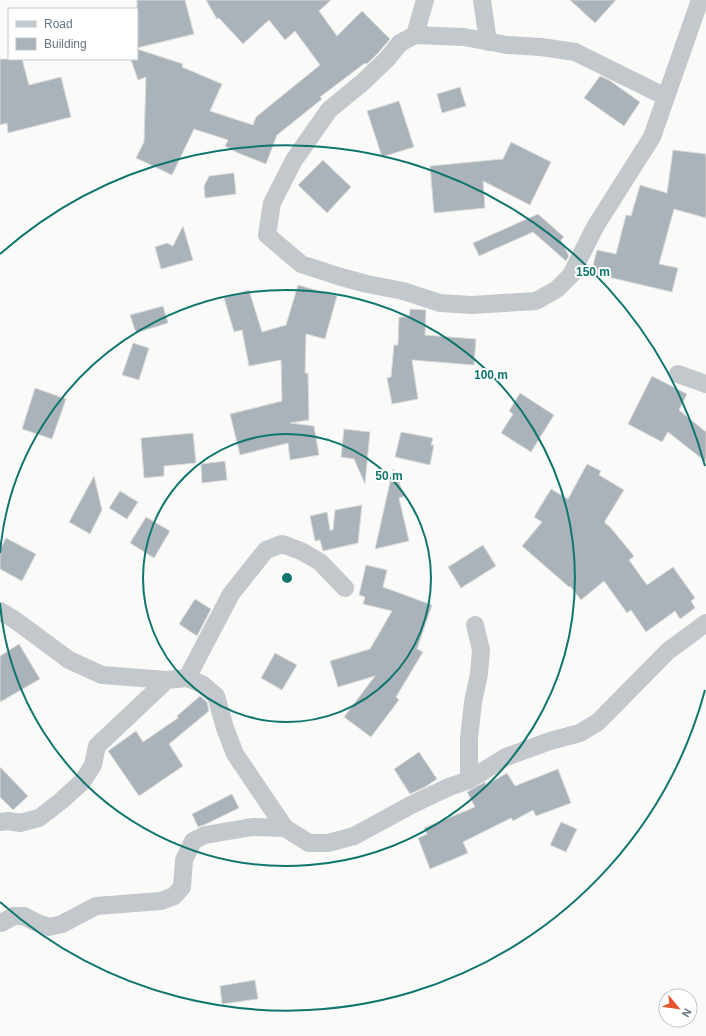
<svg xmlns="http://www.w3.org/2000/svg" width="706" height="1036" font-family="Helvetica,sans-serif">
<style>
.building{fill:#aab3b9;stroke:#dcdcda}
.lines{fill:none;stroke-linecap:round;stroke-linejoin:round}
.street{stroke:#c3c8cc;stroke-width:18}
.ring{fill:none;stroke:#0f766e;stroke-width:2}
.centre{fill:#0f766e;stroke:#fff;stroke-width:2}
.ring-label{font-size:12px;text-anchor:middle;font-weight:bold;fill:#0f766e;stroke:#fff;stroke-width:4;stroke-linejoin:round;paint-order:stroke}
</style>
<rect width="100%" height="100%" fill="#fafaf8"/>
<path class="building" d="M137,0H185L194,34L137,48Z
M206,0H331L319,11L337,36L362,11L390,39L379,52L367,64L365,63L320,97L322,99L277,135L266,164L238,153L225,146L228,140L194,129L172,175L136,158L144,142L146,77L138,80L131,60L137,59V49L183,64L182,67L222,84L210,111L253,125L256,117L320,65L295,31L285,40L269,20L243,44L219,18L217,19Z
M570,0H616L595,23Z
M0,59H22L29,85L61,77L71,117L8,133L7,123L0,125Z
M600,76L609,80L640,102L624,126L584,98Z
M460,87L466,106L442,113L437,94Z
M399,101L414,147L382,157L367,111Z
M511,142L551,162L530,205L483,181L485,208L434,213L430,166L503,159Z
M673,150L706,154V218L674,209L659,264L678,268L672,292L591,273L597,250L616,254L626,215L631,216L640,185L667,193Z
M323,160L351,187L327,213L298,185Z
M234,173L236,194L205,198L204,186L209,176Z
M538,214L564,237L561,240L569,256L566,261L533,232L479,256L473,243Z
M183,226L193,260L161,269L155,247L167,243L173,246Z
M298,285L337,296L325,339L306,334L305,373H308L309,420L290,423L314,426L319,455L290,460L288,443L240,455L230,414L282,401L281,360L249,366L242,330L234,332L224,298L249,290L262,332L286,325Z
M163,306L168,323L136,333L130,315Z
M410,309L426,310L425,335L476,339L474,365L412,360L418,399L392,404L387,378L391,377L394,345H398L399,317H409Z
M133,343L149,348L139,380L122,375Z
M652,376L687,394L679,410L706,432V462L668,432L662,442L628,424Z
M35,388L66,399L52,439L22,429Z
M520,393L554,415L531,452L501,433L513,414L509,411Z
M344,429L370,432L365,484L354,459L341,457Z
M401,432L433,438L431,445H434L430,465L395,457Z
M193,433L196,463L164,466V476L144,478L141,438Z
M225,461L227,480L202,483L201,464Z
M587,464L601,471L599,475L624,490L605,521V523L610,527L634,556L629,560L647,585L673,567L695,598L691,601L695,608L680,619L675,611L646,632L631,610L627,613L604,581L581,600L570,586L569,587L522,546L542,522L534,517L551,489L568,499Z
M393,469L405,496L399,498L409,541L375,549Z
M94,476L102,510L90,534L69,522Z
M120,491L138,502L127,519L109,508Z
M362,505L358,543L323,551L320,540L315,541L310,516L327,512L330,530H333L335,510Z
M146,517L170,531L154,558L130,543Z
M6,538L36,554L22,581L0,569V550Z
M483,545L496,566L461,588L448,567Z
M366,565L387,570L383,587L432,605L417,649L423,652L396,697L399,700L371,737L344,717L375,676L338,687L330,661L370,649L392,611L363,604L365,597L359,595Z
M195,599L211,609L197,636L179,624Z
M19,644L40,679L0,702V656Z
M275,653L297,665L282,690L261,678Z
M200,696L207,702L209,711L169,744L183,766L139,796L108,751L136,731L143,742L178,718L177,716Z
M419,752L437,779L425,787L410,794L394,769Z
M0,767L28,796L13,810L0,797Z
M558,769L571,803L536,816L533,810L513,821L511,818L463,842L468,853L430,869L418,838L427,834L424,828L475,807L467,792L485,782L486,785L507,773L515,786Z
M232,794L239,808L206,824L198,827L192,814Z
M561,822L577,829L566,852L550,845Z
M255,980L258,999L222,1004L220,986Z"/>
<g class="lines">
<path class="street" d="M482,0L488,42
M415,35L425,0
M666,97L575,52L541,47L507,45L464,37L415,35L400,43L387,59L363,82L329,110L294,160L272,203L267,235L301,264L341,277L367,284L403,291L440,303L472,305L536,301L557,289L571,275L595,227L652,137L700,0
M678,374L706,384
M0,611L15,620L69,660L102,675L167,680L187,678L202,684L216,696L225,728L235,754L285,828L309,843H328L354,836L413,804L449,787L469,780L506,757L550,741L580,733L598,722L668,651L706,623
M187,678L231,594L266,550L282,544L301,551L320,562L345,588
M469,780V738L473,702L479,674L481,650L475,625
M0,822L8,821L20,823L39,818L61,801L83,781L93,765L97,746L167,680
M1,923L14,916H24L35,922L49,927L62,924L96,906L161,901L174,896L182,887L184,860L193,841L205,835L252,827L285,828"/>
</g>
<g class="ring">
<circle cx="287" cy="578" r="144"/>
<path d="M0 553A288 288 0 1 1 0 603"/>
<path d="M705 690A433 433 0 0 1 0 902M0 254A433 433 0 0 1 705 466"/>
</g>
<circle cx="287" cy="578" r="6" class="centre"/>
<g class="ring-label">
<text x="593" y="276">150 m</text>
<text x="491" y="379">100 m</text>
<text x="389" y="480">50 m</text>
</g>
<rect x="8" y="8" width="130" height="52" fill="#ffffff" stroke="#c1c8cd"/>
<rect x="16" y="21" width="20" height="6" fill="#c3c8cc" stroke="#c1c8cd"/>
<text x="44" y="28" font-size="12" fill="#657683">Road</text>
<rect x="16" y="38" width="20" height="12" fill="#aab3b9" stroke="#c1c8cd"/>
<text x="44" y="48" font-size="12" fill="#657683">Building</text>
<g transform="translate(678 1008) rotate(119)"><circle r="19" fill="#ffffff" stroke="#c1c8cd"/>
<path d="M0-3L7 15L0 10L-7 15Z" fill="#e4572e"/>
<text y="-6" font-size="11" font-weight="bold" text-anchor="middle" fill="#657683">N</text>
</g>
</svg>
